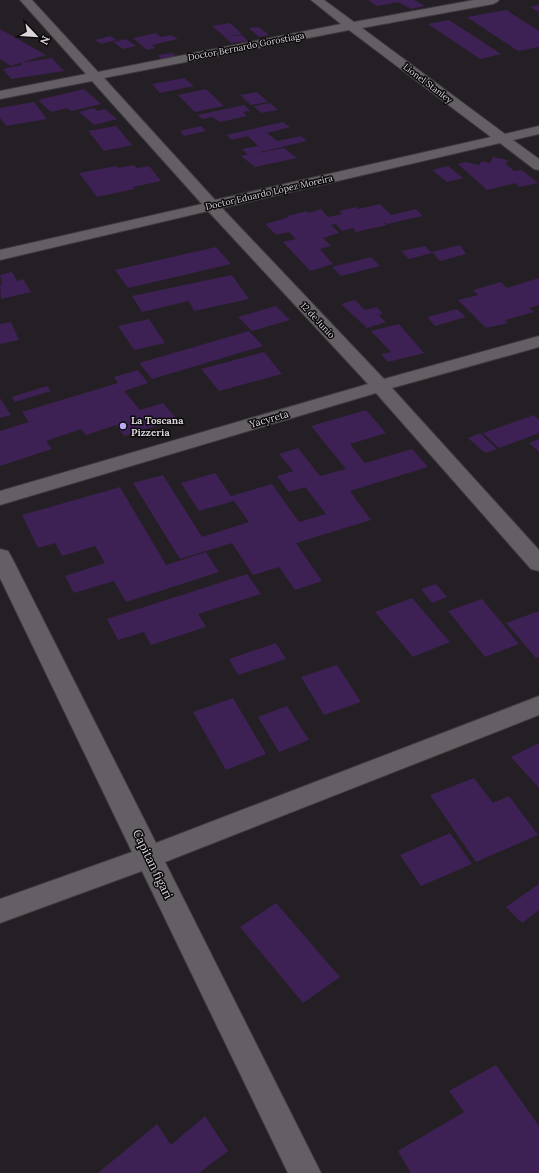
<svg xmlns="http://www.w3.org/2000/svg" width="539" height="1173" font-family="Lora,serif">
<style>
.building{fill:#3e2154}
.lines{fill:none;stroke-linecap:round;stroke-linejoin:round}
.minor-casing{stroke:#3e3a3e;stroke-width:2}
.minor{fill:#645e65;fill-rule:evenodd}
.poi-dot{fill:#bbaaf6;stroke:#0c090c;stroke-width:1.5}
.labels{text-anchor:middle;dominant-baseline:central;stroke-width:3;stroke-linejoin:round;paint-order:stroke}
.far-street-label{font-size:9px;fill:#dad6da;stroke:#0c090c}
.street-label{font-size:10px;fill:#dad6da;stroke:#0c090c}
.poi-label{font-size:10px;font-weight:bold;fill:#dad6da;stroke:#0c090c;text-anchor:start}
.near-street-label{font-size:12px;fill:#dad6da;stroke:#0c090c}
</style>
<rect width="100%" height="100%" fill="#241f24"/>
<path class="building" d="M368,0H414L425,6L411,9L398,2L377,6Z
M539,5V12L530,7Z
M506,10L539,31V47L518,51L467,17Z
M449,20L501,54L480,59L428,24Z
M230,23L242,34L225,37L212,26Z
M259,27L269,35L259,37L249,28Z
M0,29L46,55L11,66L0,59Z
M156,33L161,37L171,35L178,39L152,45L155,48L147,50L133,38Z
M242,35L248,41L231,43L225,37Z
M110,36L117,40L101,44L95,40Z
M126,39L136,46L123,49L113,42Z
M173,53L176,57L161,59L158,55Z
M52,58L64,71L11,79L3,69L22,65L21,63Z
M184,78L194,86L160,93L152,84Z
M84,89L101,104L71,111L67,108L51,112L38,100Z
M206,89L224,106L195,112L178,95Z
M257,92L268,102L251,105L240,95Z
M34,102L47,119L6,126L0,118V108Z
M270,103L278,110L261,113L254,106Z
M244,105L250,111L243,112L247,116L220,122L212,117L203,119L197,115Z
M94,108L98,111L105,109L117,119L94,125L79,112Z
M283,122L290,127L267,133L277,141L301,136L307,141L248,155L242,149L258,146L248,136L232,140L226,135Z
M116,126L132,145L104,151L88,131Z
M201,126L206,131L184,136L180,131Z
M284,148L297,158L255,167L241,156Z
M493,157L508,160L506,164L514,171L522,170L538,183L519,187L516,183L487,190L458,164L466,162L479,165L482,161L490,163Z
M134,165L137,168L149,166L161,181L133,187L134,189L97,197L79,173L116,166L118,168Z
M448,166L463,178L447,182L432,170Z
M380,204L391,215L416,209L423,216L387,224L382,221L387,225L356,232L353,228L342,231L336,224L331,225L339,233L323,238L331,246L320,249L333,264L310,271L283,242L296,239L289,232L276,235L265,224L289,217L287,216L307,211L308,213L321,209L328,217L342,214L339,211L356,207L358,209Z
M460,245L466,254L440,261L432,252Z
M425,246L432,253L409,259L401,251Z
M216,247L231,264L128,288L115,270Z
M371,257L380,266L341,276L332,267Z
M12,272L17,281L23,279L31,292L1,299L0,285L2,284L0,275Z
M232,275L249,299L194,311L189,301L142,312L132,296Z
M539,278V305L529,308L534,312L505,320L508,323L486,328L458,300L478,295L473,290L501,282L507,288Z
M355,300L365,310L377,307L383,314L378,315L386,322L367,328L341,304Z
M276,306L290,320L252,331L238,317Z
M457,309L466,317L435,326L427,317Z
M149,319L165,343L134,350L118,326Z
M11,322L19,340L0,344V324Z
M399,324L424,353L388,362L381,354L391,352L371,331Z
M249,331L263,346L152,379L139,363Z
M264,352L282,374L219,391L201,369Z
M138,370L148,383L124,391L140,410L163,403L177,419L124,436L116,425L86,435L81,429L46,441L52,449L0,466V431L29,422L22,412L118,383L114,377Z
M47,386L51,391L15,402L12,397Z
M0,398L11,415L0,418Z
M366,410L386,433L350,444L365,463L412,449L428,467L350,491L371,520L296,543L322,581L295,590L279,567L253,575L232,543L180,559L133,483L163,475L202,537L249,522L234,501L199,511L181,483L215,473L231,496L272,484L299,522L326,514L305,487L289,492L277,476L293,471L279,454L298,448L320,476L346,469L311,426Z
M534,415L539,420V433L499,448L483,433Z
M480,433L497,449L485,453L468,438Z
M539,439V452L529,443Z
M120,487L166,565L206,552L219,572L126,602L114,581L74,593L65,576L105,563L95,546L62,556L55,543L38,548L22,515Z
M247,574L261,594L198,614L206,627L151,645L144,632L118,640L107,619Z
M436,584L447,597L432,603L421,589Z
M412,598L450,642L413,657L375,612Z
M482,599L519,644L485,657L448,611Z
M539,611V657L536,658L506,623Z
M276,643L286,659L238,675L229,659Z
M337,665L361,702L324,715L301,677Z
M233,698L266,754L226,770L193,712Z
M287,706L309,740L279,752L258,717Z
M539,743V788L511,757Z
M474,778L493,803L509,796L538,835L476,862L430,795Z
M450,833L472,864L421,886L400,855Z
M539,884V910L522,923L506,907Z
M276,903L340,977L303,1003L240,927Z
M496,1065L539,1126V1173H411L398,1151L464,1112L449,1091Z
M205,1116L228,1151L199,1173H98L157,1124L171,1145Z"/>
<g class="lines">
<g class="minor-casing">
<path id="minor" d="M20,0H32L98,72L341,24L311,0H324L354,22L474,0H499L497,2L493,4L362,28L505,134L539,126V134L513,140L539,159V170L534,169L500,143L222,208L384,379L539,336V347L392,388L539,550V571L531,569L376,393L0,505V491L368,384L208,211L0,260V250L202,204L92,81L0,99V91L86,74ZM349,30L491,137L215,200L104,78Z
M0,549L8,551L11,556L156,843L539,696V715L165,862L321,1173H288L142,871L0,923V899L132,852L0,578Z"/>
</g>
<use href="#minor" class="minor"/>
</g>
<circle class="poi-dot" cx="123" cy="426" r="4"/>
<g class="labels">
<g class="far-street-label">
<text transform="translate(246 46) rotate(-11)">Doctor Bernardo Gorostiaga</text>
<text transform="translate(428 83) rotate(37)">Lionel Stanley</text>
<text transform="translate(269 192) rotate(-13)">Doctor Eduardo López Moreira</text>
<text transform="translate(318 320) rotate(47)">12 de Junio</text>
</g>
<g class="street-label">
<text transform="translate(269 419) rotate(-16)">Yacyreta</text>
</g>
<g class="poi-label">
<text x="131" y="420">La Toscana<tspan x="131" dy="12">Pizzeria</tspan></text>
</g>
<g class="near-street-label">
<text transform="translate(153 864) rotate(64)">Capitan figari</text>
</g>
</g>
<g transform="translate(36 36) rotate(115)" stroke="#0c090c" stroke-width="3" paint-order="stroke">
<path d="M0-3L7 15L0 10L-7 15Z" fill="#dad6da"/>
<text y="-6" font-size="11" font-weight="bold" text-anchor="middle" fill="#dad6da">N</text>
</g>
</svg>
